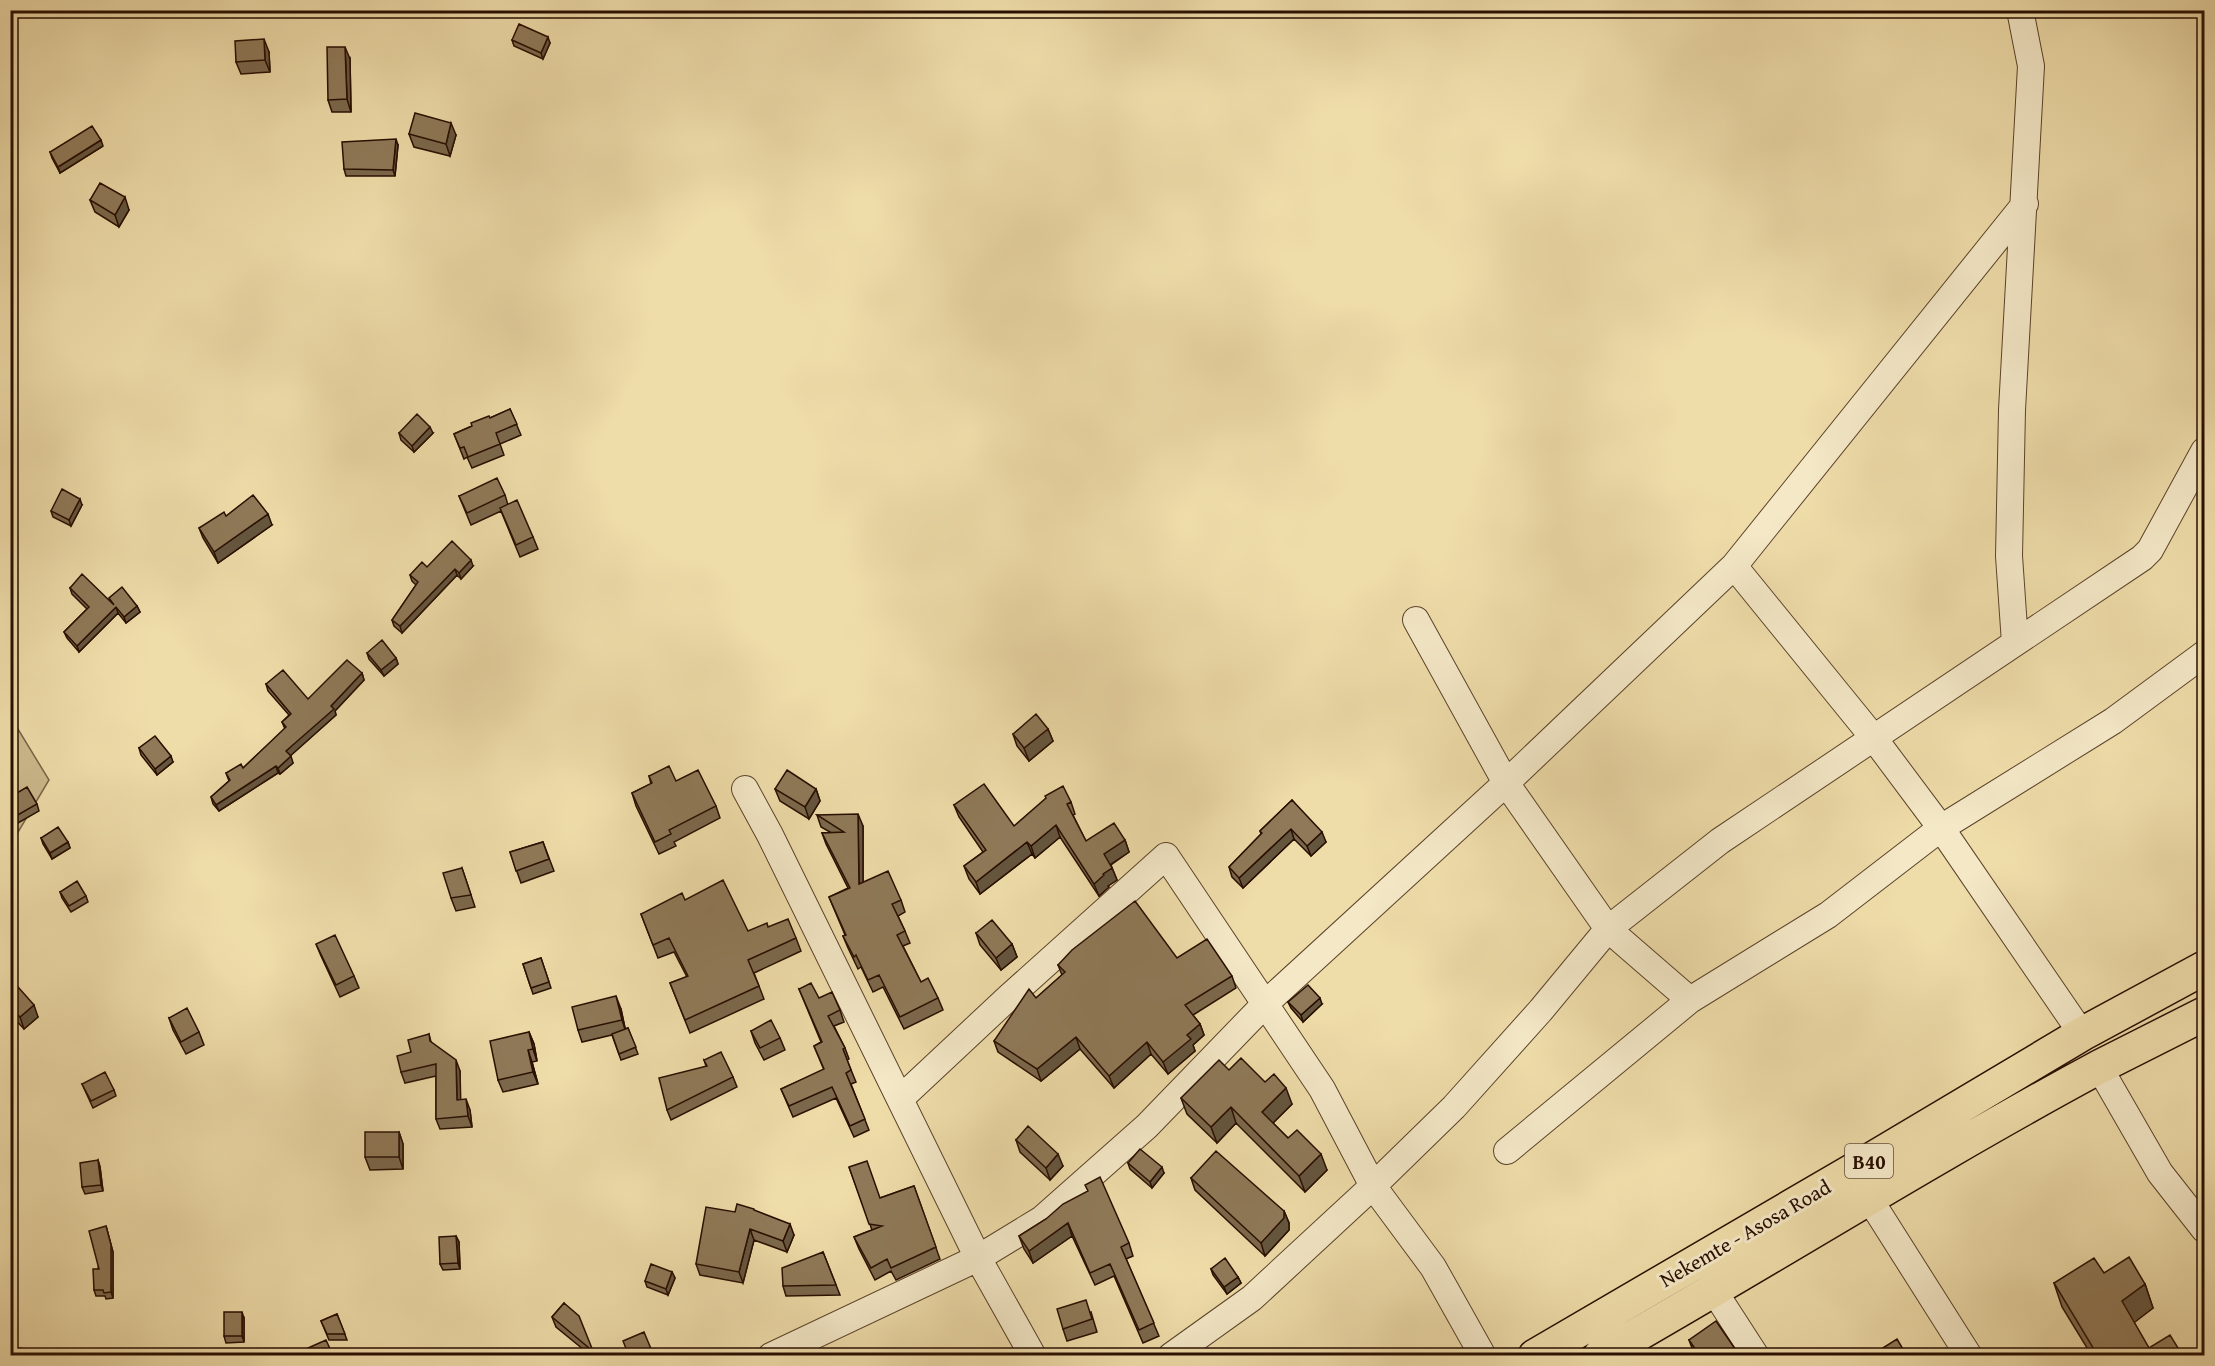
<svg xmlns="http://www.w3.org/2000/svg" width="2215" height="1366" font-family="'Gentium Book Plus',serif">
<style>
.green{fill:#ccb98c;stroke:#7a6446;stroke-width:1.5}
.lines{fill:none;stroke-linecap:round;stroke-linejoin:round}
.minor-casing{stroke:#5a422a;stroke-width:28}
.highway-casing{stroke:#280e00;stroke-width:36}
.minor{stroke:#f4e8c7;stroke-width:26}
.highway{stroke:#eedca9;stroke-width:33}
.wall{fill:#7b684c;stroke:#280e00;stroke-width:1.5}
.shaded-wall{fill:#64553e;stroke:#280e00;stroke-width:1.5}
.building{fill:#8f7958;stroke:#280e00;stroke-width:1.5}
.labels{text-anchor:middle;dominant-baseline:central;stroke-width:6;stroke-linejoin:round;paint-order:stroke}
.shield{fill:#f4e8c7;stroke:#654f3c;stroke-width:1.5}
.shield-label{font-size:20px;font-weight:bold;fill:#280e00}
.street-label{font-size:21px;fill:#280e00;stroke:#f4e8c7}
</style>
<rect width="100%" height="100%" fill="#eedca9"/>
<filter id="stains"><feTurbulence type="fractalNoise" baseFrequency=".00333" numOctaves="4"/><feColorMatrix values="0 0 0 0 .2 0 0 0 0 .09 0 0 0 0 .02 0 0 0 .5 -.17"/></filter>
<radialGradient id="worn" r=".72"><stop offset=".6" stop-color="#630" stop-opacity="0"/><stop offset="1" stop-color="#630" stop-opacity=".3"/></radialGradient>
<path class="green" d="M10,716L49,780L11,844H10Z"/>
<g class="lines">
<g class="minor-casing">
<path id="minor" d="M1734,566L1873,737L1941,828L2082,1034
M1416,620L1506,783L1608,929L1690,1000
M2015,643L2009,556L2012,410L2031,66L2020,10
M745,789L770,835L978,1258L1033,1356
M2099,1067L2160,1173L2204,1229
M900,1099L1009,997L1166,856L1322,1089L1373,1186L1433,1267L1483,1356
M1507,1151L1690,1000L1828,915L1941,828L2113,721L2204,654
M1860,1184L1969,1356
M1714,1291L1756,1356
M771,1356L978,1258L1042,1219L1147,1126L1266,1003L1506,783L1734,566L2025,204
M1171,1356L1252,1298L1373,1186L1454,1107L1541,1010L1608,929L1720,841L2142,558L2150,550L2204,451"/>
</g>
<g class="highway-casing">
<path id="highway" d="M1535,1356L1852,1171L2082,1034L2204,968
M1600,1356C1767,1261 1930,1158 2099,1067C2134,1049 2169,1032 2204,1014"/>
</g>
<use href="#minor" class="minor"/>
<use href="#highway" class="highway"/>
</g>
<path class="wall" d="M512,40L550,43L543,59L514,46Z
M269,52L270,72L241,74L236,62Z
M350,59L351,112H332L328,100Z
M409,134L456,135L450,156L414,147Z
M398,145L395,176H346L344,169Z
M103,146L60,173L52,158L50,152Z
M90,200L129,210L119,227L95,212Z
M510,409L521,435L500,444L504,455L472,468L467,457L464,459L454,434Z
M399,433H433L414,452L401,440Z
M505,495L508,505L533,537L538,549L520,557L501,511L471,525L459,496Z
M82,505L71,526L53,517L51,511Z
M226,516L272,525L218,563L203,538L199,528Z
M473,566L461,579L457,575L402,633L394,626L392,620L416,585L412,581L410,575Z
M70,588L110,601L137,606L140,612L126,623L118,613L79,652L67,638L64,632L87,609L72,594Z
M367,653L396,658L398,664L384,676L369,659Z
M362,673L364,680L335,711L336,715L290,756L293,763L280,774L278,773L219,811L213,804L211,797L229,781L226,773L243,768L285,729L282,722L289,715L268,691L266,684L308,699Z
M1048,729L1053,741L1029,761L1017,746L1013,734Z
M139,748L173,762L157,775L141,755Z
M649,776L676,781L716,806L720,818L674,842L676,846L659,854L636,806L632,793L651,784Z
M775,789H816L820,801L809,819L780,801Z
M10,797L37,804L39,811L18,823L10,809Z
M1292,800L1326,842L1311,856L1294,839L1243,888L1232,877L1229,867L1261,834L1260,831Z
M1071,802L1075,814L1073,815L1086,841L1125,840L1129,852L1111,865L1117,880L1108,886L1109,887L1099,896L1060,837L1035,858L1032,854L980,894L969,879L964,866L983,852L959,817L954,805L1014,826Z
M817,815L863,826V882L901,900L905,912L898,916L905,931L910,943L903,946L921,982L938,998L943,1010L904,1029L883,987L873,992L861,967L858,969L848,948L843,936L845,935L829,897L848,888L826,844L822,833L830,832L821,827Z
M41,838L68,842L70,848L52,859L43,844Z
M543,842L554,871L521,883L510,852Z
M462,868L475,907L456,911L451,898Z
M60,892L86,896L88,902L71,912L62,898Z
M685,900L748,931L768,927L796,938L801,951L754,973L764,999L690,1033L670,983L687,977L674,952L658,958L641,914Z
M976,933L1012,944L1017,957L1001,970L980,945Z
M316,944L354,976L359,988L340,997L321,956Z
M541,958L551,988L533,994L523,964Z
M1177,958L1232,976L1236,988L1193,1015L1200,1024L1204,1035L1193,1045L1195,1051L1168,1074L1151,1054L1114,1088L1080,1049L1041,1081L998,1052L994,1041L1036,998L1062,975L1058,965Z
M10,978L38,1017L24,1029L10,1014Z
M799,989L819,998L840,1010L844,1022L834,1026L845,1048L849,1059L847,1060L856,1082L851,1084L869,1130L854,1137L836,1098L793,1117L781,1089L824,1070L814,1046L821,1042Z
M1288,1002L1322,1004L1303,1022L1291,1008Z
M621,1009L625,1029L628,1028L638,1054L621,1060L612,1035L582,1042L578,1030Z
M169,1018L199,1032L204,1045L186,1054L173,1030Z
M751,1031L780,1038L785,1050L764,1060L755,1043Z
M529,1032L534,1044L537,1061L532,1062L538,1084L503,1092L498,1080Z
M429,1034L431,1042L460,1071V1100L470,1110L472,1127L440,1129L436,1119V1076L405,1083L401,1072L411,1052Z
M704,1060L733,1077L737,1087L671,1120L667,1110L706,1066Z
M1229,1070L1265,1082L1292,1104L1273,1123L1288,1138L1327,1170L1305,1192L1236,1123L1217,1143L1187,1114L1181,1098Z
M82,1084L114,1090L116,1096L93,1108Z
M399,1132L403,1144V1169L370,1170L365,1157Z
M1016,1140L1063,1166L1050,1180L1020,1152Z
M98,1160L100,1167L103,1191L85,1194L82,1187Z
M1128,1163L1164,1173L1152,1188L1130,1169Z
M849,1167L880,1198L914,1186L940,1259L896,1280L891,1271L875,1280L859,1249L854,1237L872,1230Z
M1191,1178L1284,1211L1289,1223V1230L1265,1256L1195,1190Z
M755,1211L794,1235L787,1252L754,1240L743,1283L700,1275L696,1264L735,1212Z
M1046,1219L1129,1243L1133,1256L1126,1259L1159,1336L1143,1343L1114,1276L1095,1285L1072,1236L1033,1263L1024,1249L1019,1236Z
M106,1226L113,1252V1298L106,1299L105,1296H96L94,1290Z
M456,1236L459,1242L460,1269L443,1270L440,1264Z
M823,1252L840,1295L786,1296L783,1286Z
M1211,1269L1238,1277L1241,1283L1227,1294L1213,1275Z
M672,1272L675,1278L668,1295L647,1287L645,1281Z
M2054,1283L2145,1284L2153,1308L2134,1322L2149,1348L2183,1356H2092L2062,1307Z
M564,1303L595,1356L584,1350L556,1327L552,1317Z
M1091,1312L1097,1332L1067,1341L1063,1329Z
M337,1314L347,1340H329L321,1321Z
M244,1318V1342L226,1343L224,1336Z
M1689,1340L1740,1356H1695Z"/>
<path class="shaded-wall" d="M548,37L550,43L543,59L541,53Z
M264,39L269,52L270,72L265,60Z
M345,47L350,59L351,112L347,99Z
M451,123L456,135L450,156L446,144Z
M396,139L398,145L395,176L393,170Z
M101,140L103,146L60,173L58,167Z
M125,197L129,210L119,227L115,215Z
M10,267L14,275L10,281Z
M430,427L433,433L414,452L412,446Z
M80,499L82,505L71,526L69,520Z
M268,514L272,525L218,563L214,552Z
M471,560L473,566L461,579L459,573Z
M455,569L457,575L402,633L400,626Z
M137,606L140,612L126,623L124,617Z
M116,607L118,613L79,652L77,646Z
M396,658L398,664L384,676L381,670Z
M362,673L364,680L335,711L336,715L288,758L286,751L331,706Z
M1048,729L1053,741L1029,761L1024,748Z
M171,756L173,762L157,775L155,769Z
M291,756L293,763L280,774L278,768Z
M276,766L278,773L219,811L216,805Z
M816,789L820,801L809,819L805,807Z
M858,814L863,826V896L859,884Z
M1056,825L1060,837L1035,858L1031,846Z
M1291,829L1294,839L1243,888L1239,878Z
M1322,832L1326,842L1311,856L1307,846Z
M1125,840L1129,852L1108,866L1104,854Z
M68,842L70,848L52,859L50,853Z
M1027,842L1032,854L980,894L976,882Z
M1112,868L1117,880L1108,886L1109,887L1099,896L1094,884L1103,874Z
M1012,944L1017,957L1001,970L996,958Z
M616,996L621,1009L626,1032L622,1020Z
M1320,998L1322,1004L1303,1022L1301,1015Z
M34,1005L38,1017L24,1029L20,1017Z
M1200,1024L1204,1035L1193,1045L1195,1051L1168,1074L1163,1062L1187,1035Z
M529,1032L534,1044L537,1061L533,1049Z
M1076,1037L1080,1049L1041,1081L1037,1069Z
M1147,1042L1151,1054L1114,1088L1109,1076Z
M528,1050L532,1062L538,1084L533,1072Z
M456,1060L460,1071L461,1111L457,1100Z
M1286,1088L1292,1104L1268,1128L1262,1112Z
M466,1099L470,1110L472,1127L468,1116Z
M1231,1107L1236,1123L1217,1143L1211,1127Z
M399,1132L403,1144V1169L399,1157Z
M1058,1154L1063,1166L1050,1180L1046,1168Z
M1321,1154L1327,1170L1305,1192L1299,1176Z
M98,1160L100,1167L103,1191L101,1185Z
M1162,1167L1164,1173L1152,1188L1150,1182Z
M1284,1211L1289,1223V1230L1265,1256L1261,1243Z
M1068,1223L1072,1236L1033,1263L1029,1251Z
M790,1224L794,1235L787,1252L783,1241Z
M106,1226L113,1252V1298L111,1292Z
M750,1229L754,1240L743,1283L739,1272Z
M456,1236L459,1242L460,1269L458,1263Z
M672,1272L675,1278L668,1295L666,1289Z
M1238,1277L1241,1283L1227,1294L1224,1287Z
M2145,1284L2153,1308L2131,1325L2122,1301Z
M242,1312L244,1318V1342L242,1336Z"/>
<path class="building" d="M519,24L548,37L541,53L512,40Z
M264,39L265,60L236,62L235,41Z
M327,47H345L347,99L328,100Z
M415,113L451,123L446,144L409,134Z
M92,126L101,140L58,167L50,152Z
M396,139L393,170L344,169L342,142Z
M100,183L125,197L115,215L90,200Z
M510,409L517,424L496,433L500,444L468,457L464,447L460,448L454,434L472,426L471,423L489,416L490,418Z
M417,414L430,427L412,446L399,433Z
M497,478L505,495L467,513L459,496Z
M62,489L80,499L69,520L51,511Z
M253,495L268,514L214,552L199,528L224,512L226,516Z
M517,500L533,537L516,545L500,508Z
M452,541L471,560L459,573L455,569L400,626L392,620L418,582L410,575L422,562L427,567Z
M82,574L114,605L109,598L122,587L137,606L124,617L116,607L77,646L64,632L89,607L70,588Z
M382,640L396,658L381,670L367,653Z
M347,660L362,673L331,706L334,709L286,751L291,756L278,768L276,766L216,805L211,797L230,780L226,773L241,764L243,768L286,727L282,722L291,714L266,684L283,670L308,699Z
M1036,714L1048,729L1024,748L1013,734Z
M155,736L171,756L155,769L139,748Z
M669,766L676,781L698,770L716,806L669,830L671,834L655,842L632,793L652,783L649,776Z
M787,770L816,789L805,807L775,789Z
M984,784L1014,826L1046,798L1045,796L1063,786L1071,802L1067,804L1086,841L1114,823L1125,840L1104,854L1112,868L1103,874L1104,875L1094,884L1056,825L1031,846L1027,842L976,882L964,866L986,850L954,805Z
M27,787L37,804L16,816L10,807V797Z
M1292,800L1322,832L1307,846L1291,829L1239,878L1229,867L1262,833L1260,831Z
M858,814L859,884L888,871L901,900L892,904L905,931L897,935L921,982L928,978L938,998L900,1017L879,975L868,980L856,955L854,957L843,936L846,935L829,897L850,888L822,833L844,832L817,815Z
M58,827L68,842L50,853L41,838Z
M543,842L549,859L516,871L510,852Z
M462,868L471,895L451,898L443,873Z
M723,880L748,931L767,923L768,927L788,919L796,938L748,960L759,986L685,1020L670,983L688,976L669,938L653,945L641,914L682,893L685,900Z
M77,881L86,896L69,906L60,892Z
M1135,901L1177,958L1207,939L1232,976L1185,1005L1200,1024L1187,1035L1191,1039L1163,1062L1147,1042L1109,1076L1076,1037L1037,1069L994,1041L1029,989L1036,998L1065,972L1058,965L1072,950Z
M992,920L1012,944L996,958L976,933Z
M335,935L354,976L336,985L316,944Z
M541,958L549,982L531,988L523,964Z
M10,978L34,1005L20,1017L10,1007Z
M811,983L819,998L832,992L840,1010L828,1016L845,1048L843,1049L851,1070L846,1073L865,1119L850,1126L832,1087L789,1106L781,1089L824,1069L814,1046L822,1042L799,989Z
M1308,985L1320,998L1301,1015L1288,1002Z
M616,996L622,1020L578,1030L572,1007Z
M187,1008L199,1032L181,1042L169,1018Z
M771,1020L780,1038L760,1048L751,1031Z
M628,1028L636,1047L619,1054L612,1034Z
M529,1032L533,1049L528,1050L533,1072L498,1080L490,1041Z
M429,1034L430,1041L456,1060L457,1100L466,1099L468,1116L436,1119V1064L401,1072L397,1056L411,1052L408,1040Z
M721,1052L733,1077L667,1110L659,1078L707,1066L704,1060Z
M1241,1058L1265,1082L1274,1074L1286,1088L1262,1112L1288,1138L1297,1130L1321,1154L1299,1176L1231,1107L1211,1127L1181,1098L1219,1060L1229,1070Z
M105,1072L114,1090L91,1101L82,1084Z
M1028,1126L1058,1154L1046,1168L1016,1140Z
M365,1132H399V1157H365Z
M1140,1149L1162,1167L1150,1182L1128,1163Z
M1216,1151L1284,1211V1218L1261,1243L1191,1178Z
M98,1160L101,1185L82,1187L80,1163Z
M867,1161L880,1198L914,1186L936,1247L891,1268L887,1259L871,1268L854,1237L882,1226L869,1224L849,1167Z
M1100,1177L1129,1243L1121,1247L1154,1323L1139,1330L1110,1264L1090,1273L1068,1223L1029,1251L1019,1236L1046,1219L1063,1204L1088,1191L1085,1185Z
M737,1204L754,1209V1210L790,1224L783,1241L750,1229L739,1272L696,1264L706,1207L735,1212Z
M106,1226L111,1245V1292L104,1293L103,1290H94L93,1269H99L89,1231Z
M456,1236L458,1263L440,1264L439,1237Z
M823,1252L836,1285L783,1286L782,1268Z
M2129,1257L2145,1284L2122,1301L2149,1348L2170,1335L2183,1356H2098L2054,1283L2094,1258L2104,1273Z
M1225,1258L1238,1277L1224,1287L1211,1269Z
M651,1264L672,1272L666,1289L645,1281Z
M1086,1300L1092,1319L1063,1329L1057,1309Z
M564,1303L579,1316L595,1356H575V1354L589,1348L552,1317Z
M224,1312H242V1336H224Z
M337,1314L345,1334H327L321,1321Z
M1716,1321L1740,1356H1700L1689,1340Z
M644,1332L654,1356H629L623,1341Z
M1897,1339L1907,1356H1870Z
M326,1340L332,1353L329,1354V1356H290Z
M10,1347L36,1350L35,1356H10Z
M278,1350L280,1356H268Z"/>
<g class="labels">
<rect class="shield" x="1845" y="1144" width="48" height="34" rx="4.5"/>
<g class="shield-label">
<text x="1869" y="1161">B40</text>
</g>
<g class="street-label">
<text transform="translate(1745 1233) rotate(-30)">Nekemte - Asosa Road</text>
</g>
</g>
<rect width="2215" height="1366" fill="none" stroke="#eedca9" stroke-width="36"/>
<rect x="12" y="12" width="2191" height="1342" fill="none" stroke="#280e00" stroke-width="3"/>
<rect x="18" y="18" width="2179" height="1330" fill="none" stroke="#280e00" stroke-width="1.5"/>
<rect width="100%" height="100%" filter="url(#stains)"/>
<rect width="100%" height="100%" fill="url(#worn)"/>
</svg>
